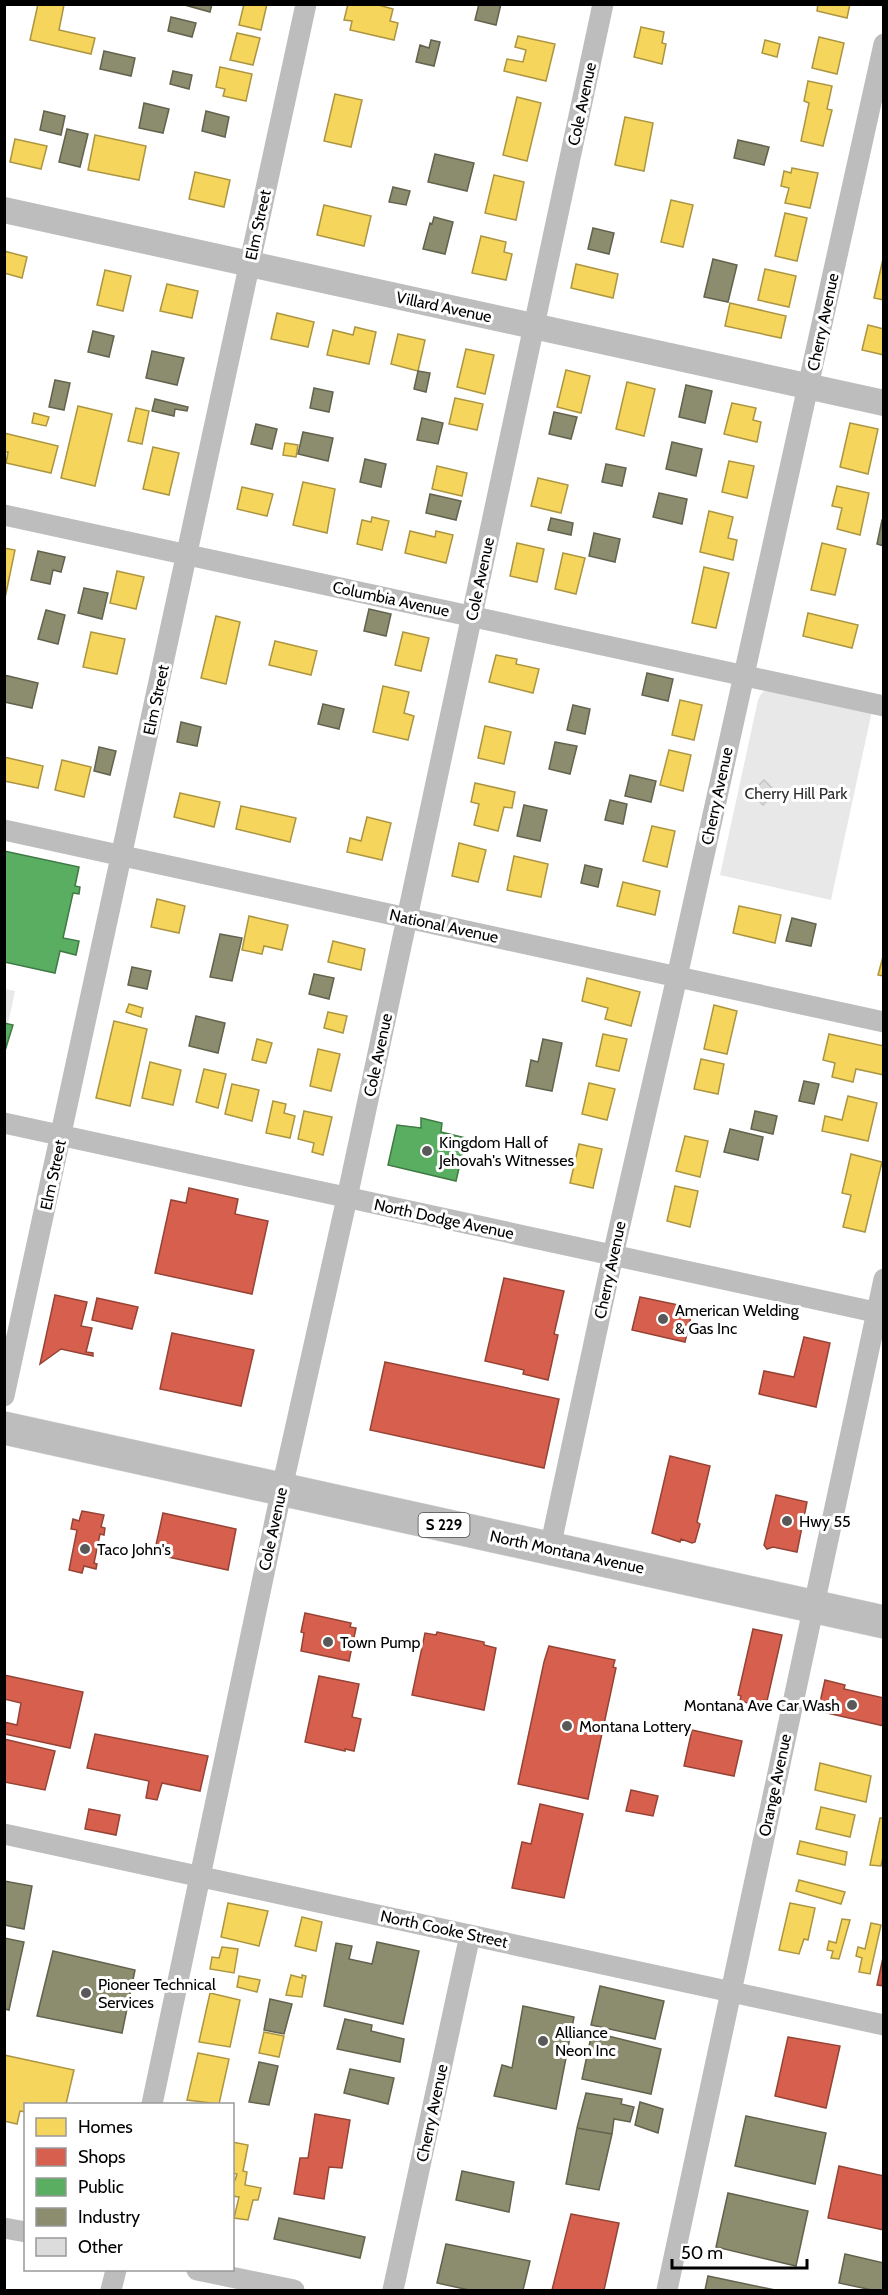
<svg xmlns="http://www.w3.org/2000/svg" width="888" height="2295" font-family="Cabin,sans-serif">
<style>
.green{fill:#e8e8e8}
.homes{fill:#f6d55c;stroke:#ac9540;stroke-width:1.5}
.shops{fill:#d6604d;stroke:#964336;stroke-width:1.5}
.public{fill:#5aae61;stroke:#3f7a44;stroke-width:1.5}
.industry{fill:#8c8c6e;stroke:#62624d;stroke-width:1.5}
.building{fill:#dcdcdc;stroke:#c4c4c4;stroke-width:1.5}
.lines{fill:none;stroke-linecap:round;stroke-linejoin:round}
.primary-casing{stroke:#dbdbdb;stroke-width:34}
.minor{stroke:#bdbdbd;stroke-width:21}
.tertiary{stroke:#bdbdbd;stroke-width:26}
.primary{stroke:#bdbdbd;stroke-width:33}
.poi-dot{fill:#595959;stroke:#fff;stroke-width:2}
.labels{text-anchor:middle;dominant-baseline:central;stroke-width:6;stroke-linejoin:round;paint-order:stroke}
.shield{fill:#fff;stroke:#4c4c4c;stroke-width:1.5}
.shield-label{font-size:15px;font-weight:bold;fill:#000}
.street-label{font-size:16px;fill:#000;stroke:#fff}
.park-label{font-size:16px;fill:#2d2d2d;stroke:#fff}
.poi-label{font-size:16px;fill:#000;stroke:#fff;text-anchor:start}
</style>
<rect width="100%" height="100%" fill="#fff"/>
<path class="green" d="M766,689L872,711L831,900L720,875L758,700L761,694Z
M5,989L15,991L8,1024L5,1023Z"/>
<path class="homes" d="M38,4L64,5L59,30L95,38L91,54L30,40Z
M244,4H267L261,30L239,25Z
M348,4H375L393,9L390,21L398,23L394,40L350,30L352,21L344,20Z
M818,4H850L847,18L817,11Z
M641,27L664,32L662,43L666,44L662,64L634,57Z
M237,33L260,38L253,65L230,60Z
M518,36L555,44L546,81L504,71L507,59L523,62L526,50L515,47Z
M819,37L844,43L837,74L812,68Z
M765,40L780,44L777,57L762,53Z
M220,67L252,74L246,101L223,96L225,89L216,87Z
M808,81L832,86L827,109L832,110L823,146L801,141L809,103L804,101Z
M335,94L362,100L351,147L324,141Z
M517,97L541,103L527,161L503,155Z
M625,117L653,123L644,171L615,165Z
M95,135L146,146L139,180L88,170Z
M15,139L47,146L41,169L10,162Z
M792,168L818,173L810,208L785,203L789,188L781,186L784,171L791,173Z
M195,172L230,180L224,207L189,199Z
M494,175L524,182L516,220L485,213Z
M671,200L693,205L683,247L661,242Z
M324,205L371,216L364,246L317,235Z
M785,213L807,218L797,261L775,256Z
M481,236L506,242L504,252L512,254L506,280L472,273Z
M4,251L27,257L22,278L4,273Z
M883,259L884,260V300L874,298Z
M576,264L618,274L613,298L571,288Z
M765,269L796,276L789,307L758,300Z
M105,270L131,276L123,311L97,305Z
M167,284L198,291L192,318L160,311Z
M730,303L786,316L781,338L725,326Z
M277,313L314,322L308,347L271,339Z
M868,325L884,329V355L862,350Z
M355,327L376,332L369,364L327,355L333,330L353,335Z
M398,334L425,340L418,371L391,364Z
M466,349L494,355L485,394L457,387Z
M566,370L590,376L581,413L557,407Z
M627,382L655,389L644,436L616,429Z
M455,398L483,404L477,430L449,424Z
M732,403L756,408L753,420L761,422L757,442L724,434Z
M78,406L112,414L95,486L61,478Z
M136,408L149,411L142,444L128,441Z
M34,413L49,417L46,426L32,423Z
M850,423L878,429L868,474L840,467Z
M4,433L58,446L51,473L6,463L8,452H4Z
M285,443L298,445L296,457L283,455Z
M153,447L179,453L169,495L143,489Z
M729,461L754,466L747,498L722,492Z
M437,466L467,473L462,496L432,489Z
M538,478L568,485L561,513L531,506Z
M303,482L335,489L327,533L293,525Z
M837,486L869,493L860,535L837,529L842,508L832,506Z
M242,487L273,494L267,516L237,509Z
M709,511L733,517L728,538L737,540L733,560L700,552Z
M372,517L389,521L382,550L357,544L362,520L371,522Z
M410,531L435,537L436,531L453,535L446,563L405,553Z
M517,543L544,549L537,582L510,576Z
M822,543L846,549L835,595L811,590Z
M4,548L15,550L4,603Z
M563,553L585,558L576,594L555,589Z
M704,567L729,573L716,628L692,623Z
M117,571L144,577L136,609L110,603Z
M808,613L858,625L852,648L803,636Z
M216,616L240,622L226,684L201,678Z
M91,632L125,639L117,674L83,667Z
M403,632L429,638L421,671L395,665Z
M275,641L317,651L311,675L269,665Z
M496,655L517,659L516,664L539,669L533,693L489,682Z
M383,686L409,692L404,713L414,716L408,740L373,732Z
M680,700L702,705L694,740L672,735Z
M485,726L511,732L504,764L478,758Z
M669,750L691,755L683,791L660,785Z
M4,757L43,766L38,788L4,781Z
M62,760L91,767L84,797L55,790Z
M475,783L515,792L512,808L504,807L498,831L474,825L479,804L471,802Z
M180,793L220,802L214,827L174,817Z
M241,806L296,818L290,842L236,829Z
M367,817L391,823L382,860L347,852L350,838L361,841Z
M652,826L675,831L667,867L643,861Z
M459,843L486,850L478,882L452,876Z
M514,856L548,864L541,897L507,890Z
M623,882L660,891L655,915L617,906Z
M157,899L185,906L179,933L151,927Z
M739,906L781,915L775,943L733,933Z
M249,916L288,925L282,950L264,946L262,954L242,950Z
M333,941L365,949L361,970L328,962Z
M884,953V976L878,975Z
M587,978L640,992L631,1026L605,1019L608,1008L582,1001Z
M129,1004L143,1008L141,1017L126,1012Z
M714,1005L737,1011L727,1054L704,1049Z
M328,1012L347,1016L343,1033L324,1028Z
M114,1021L147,1029L130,1106L96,1098Z
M603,1034L627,1039L619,1071L596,1066Z
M829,1034L884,1046V1075L856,1069L853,1082L832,1077L835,1063L823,1060Z
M257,1039L272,1043L266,1063L252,1060Z
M318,1049L340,1054L331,1091L310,1086Z
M701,1059L724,1064L718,1094L694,1089Z
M150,1062L181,1070L173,1105L142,1098Z
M204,1069L226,1074L218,1108L196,1102Z
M589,1083L615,1089L607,1120L582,1114Z
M232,1084L259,1090L252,1121L225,1114Z
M848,1096L877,1103L868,1141L822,1131L825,1116L842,1120Z
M273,1101L286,1104L284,1113L295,1116L290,1138L266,1133Z
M304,1111L332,1117L323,1155L312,1152L314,1143L298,1139Z
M685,1136L708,1141L700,1177L676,1171Z
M579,1144L602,1149L593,1188L570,1183Z
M851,1154L882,1162L865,1232L843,1227L851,1195L842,1193Z
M675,1186L698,1191L690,1227L667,1221Z
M820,1763L871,1776L866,1802L815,1790Z
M821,1807L855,1815L850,1837L816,1829Z
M880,1818H884V1852L881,1866L870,1865Z
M800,1841L847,1852L845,1865L797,1854Z
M799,1880L845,1892L841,1904L796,1891Z
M228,1903L268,1911L259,1946L221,1937Z
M790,1903L815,1908L808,1940L804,1939L799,1954L779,1950Z
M302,1917L322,1922L316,1951L295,1946Z
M842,1919L850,1920L839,1959L831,1958L833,1951L827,1950L829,1941L836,1943Z
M871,1923L881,1925L870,1974L859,1972L862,1958L856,1956L858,1947L865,1949Z
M222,1947L238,1949L234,1973L210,1969L212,1957L219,1958Z
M291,1975L302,1978V1975L306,1976L302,1997L286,1995Z
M239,1976L260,1980L257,1992L237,1987Z
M210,1993L240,2000L230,2047L199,2042Z
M264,2032L284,2036L279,2057L259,2053Z
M198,2053L229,2059L219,2104L187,2100Z
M4,2055L74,2070L66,2104H26V2112L20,2111L17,2124L4,2121Z
M232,2142L248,2145L243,2171L247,2172L245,2185L261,2188L258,2200H253L248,2220L234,2218L239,2197L232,2196V2180H235L237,2174L232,2173Z"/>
<path class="shops" d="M189,1188L238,1199L235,1214L268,1221L252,1294L155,1273L171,1200L186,1203Z
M504,1278L564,1291L554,1334L558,1335L548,1380L523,1374L524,1370L485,1361Z
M55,1295L87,1302L81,1326L92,1328L86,1352L93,1353V1356L61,1349L40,1364Z
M640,1297L693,1308L685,1342L632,1330Z
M97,1298L138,1307L132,1329L92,1320Z
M172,1333L254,1350L241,1406L160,1389Z
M804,1337L830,1343L816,1407L759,1394L764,1371L794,1377Z
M385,1362L559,1399L544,1468L370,1430Z
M670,1456L710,1466L697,1522L700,1524L695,1542L692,1543L681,1539L680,1542L652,1533Z
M776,1495L807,1502L797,1552L773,1547L767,1549L764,1545Z
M82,1511L104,1515L101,1527L105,1528L104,1535L100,1534L94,1563L97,1564L96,1569L84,1566L82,1573L69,1570L77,1530L71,1529L73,1519L79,1521Z
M163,1513L236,1529L228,1570L154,1554Z
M305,1613L351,1623L350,1627L356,1628L349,1661L301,1651L304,1633L301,1632Z
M753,1629L782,1635L767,1701L764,1700L763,1707L740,1701L741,1696L738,1695Z
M437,1632L484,1642V1645L496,1648L484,1710L412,1695L425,1633L436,1635Z
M549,1646L615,1660L613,1667L616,1668L588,1799L518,1784L544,1662Z
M4,1675L83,1692L70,1748L4,1734V1722L17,1725L21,1703L4,1699Z
M319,1676L359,1684L352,1717L361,1719L354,1751L345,1749V1751L305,1742Z
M825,1680L845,1685L844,1689L884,1698V1726L818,1711Z
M692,1730L742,1741L734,1776L684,1766Z
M95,1734L208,1756L200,1791L162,1783L157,1800L146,1798L149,1781L87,1768Z
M4,1739L55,1751L45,1790L4,1782Z
M631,1790L658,1796L653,1816L626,1811Z
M540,1804L583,1814L564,1898L512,1888L522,1842L531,1844Z
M89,1809L120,1815L116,1835L85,1829Z
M884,1953V1986L877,1985Z
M788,2037L840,2046L826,2108L775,2096Z
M315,2114L350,2120L342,2168L329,2167L324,2199L294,2194L300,2158H308Z
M839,2166L884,2176V2230L828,2218Z
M571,2214L619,2223L604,2290H552Z"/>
<path class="public" d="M4,851L79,867L75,886L80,887L79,894L73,893L63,938L79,941L76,955L60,951L55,973L4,962Z
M4,1023L13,1025L4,1054Z
M421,1118L442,1123L441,1132L466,1138L456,1181L388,1165L397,1125L421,1128Z"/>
<path class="industry" d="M181,4H212L210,12Z
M479,4H501L496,25L475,20Z
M171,17L196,23L192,37L168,31Z
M431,40L440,42L434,66L416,62L420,45L429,48Z
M104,51L135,58L131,76L100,69Z
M173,71L192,75L189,89L170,84Z
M144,103L169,109L163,133L139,128Z
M44,111L65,116L61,135L40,130Z
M206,111L229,117L225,137L202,131Z
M67,129L88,134L80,167L59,162Z
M738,140L769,147L764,165L734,158Z
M435,154L474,163L467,191L428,182Z
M393,187L410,191L406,205L389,202Z
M434,217L453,222L445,254L423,249L430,223L432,224Z
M593,228L614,233L609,254L588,249Z
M713,259L737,265L728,302L704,297Z
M93,331L114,336L109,357L88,352Z
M152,351L184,358L177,385L146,378Z
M418,371L430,373L426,392L414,389Z
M55,380L70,383L64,410L49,407Z
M686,385L712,391L705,423L679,417Z
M314,388L333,392L329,412L310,408Z
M155,399L188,407L187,411L175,409L174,416L152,411Z
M554,412L577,417L571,439L549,434Z
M422,418L443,423L438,444L417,440Z
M256,424L277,429L272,449L251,444Z
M303,432L333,438L328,461L298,454Z
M672,442L702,449L696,476L666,469Z
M365,459L386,464L381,487L360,482Z
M606,464L626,468L622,486L602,482Z
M659,493L687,499L682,524L653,517Z
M430,494L461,501L456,520L426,513Z
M551,518L573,523L571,535L548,530Z
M882,520H884V546L877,544Z
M594,533L620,539L615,562L589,556Z
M38,551L65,557L61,572L53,570L50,584L31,580Z
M84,588L108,593L102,619L78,613Z
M369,609L391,614L386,636L364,631Z
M46,610L65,615L58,644L38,639Z
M647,673L673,679L668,701L642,695Z
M4,675L38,683L32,708L4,702Z
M323,704L344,709L339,729L318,724Z
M573,705L590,709L585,734L567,730Z
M181,722L201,727L197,746L177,742Z
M555,742L577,746L570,774L549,769Z
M99,747L116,751L110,775L94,771Z
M630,775L656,781L651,802L625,796Z
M610,800L627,804L623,824L605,820Z
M524,805L547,810L540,841L517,836Z
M585,865L602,869L598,887L581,883Z
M792,918L816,924L811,946L786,941Z
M220,934L242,938L232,981L210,977Z
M132,967L151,971L147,989L128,985Z
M314,974L334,978L329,999L309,994Z
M196,1016L225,1023L218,1053L189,1046Z
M543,1039L562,1043L552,1091L526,1086L531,1060L538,1062Z
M804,1081L819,1084L814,1104L799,1101Z
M755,1111L777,1116L773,1134L751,1129Z
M730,1129L763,1137L758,1160L724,1152Z
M4,1881L32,1886L24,1929L4,1925Z
M4,1938L24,1942L9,2010L4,2009Z
M377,1942L419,1951L403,2024L324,2006L336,1943L352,1946L349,1959L372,1964Z
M53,1951L135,1970L122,2033L37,2016Z
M600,1986L664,2001L655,2039L591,2025Z
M270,1999L292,2004L284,2034L264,2030Z
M523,2006L574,2017L556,2109L494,2096L502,2065L512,2068Z
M345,2019L372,2025L371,2031L404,2039L400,2062L337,2049Z
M592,2032L661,2049L651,2094L582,2079Z
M259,2062L278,2066L269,2105L249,2102Z
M350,2069L394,2078L388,2104L344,2093Z
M586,2093L622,2099L621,2104L634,2107L630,2122L614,2119L612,2134L577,2128Z
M640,2102L663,2109L658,2133L635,2125Z
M746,2116L826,2133L815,2184L735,2166Z
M577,2128L612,2134L599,2190L566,2184Z
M462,2171L514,2182L509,2212L456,2200Z
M728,2193L808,2211L796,2266L716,2247Z
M279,2218L365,2237L360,2258L274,2239Z
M446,2244L530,2261L523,2290H469L437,2283Z
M845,2254L884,2263V2290H872L839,2283Z
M708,2276L775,2290H705Z"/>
<path class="building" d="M764,780L776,792L763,805L751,793Z"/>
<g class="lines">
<g class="primary-casing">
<path id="primary" d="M4,1428L884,1622"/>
</g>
<path class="minor" d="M4,515L884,706
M4,830L884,1022
M4,1123L884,1314
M4,1396L306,4
M550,1548L613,1255L677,977L884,44
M4,1834L884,2025
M152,2104L282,1488L347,1198L603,4
M4,2228L26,2232
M197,2270L294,2290
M111,2290L116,2270
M393,2290L470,1935
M667,2290L884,1279"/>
<path class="tertiary" d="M4,210L884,403"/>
<use href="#primary" class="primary"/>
</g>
<g class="poi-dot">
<circle cx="427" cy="1151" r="6"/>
<circle cx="663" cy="1319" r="6"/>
<circle cx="787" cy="1521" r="6"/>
<circle cx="85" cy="1549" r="6"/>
<circle cx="328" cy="1642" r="6"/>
<circle cx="852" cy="1705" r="6"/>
<circle cx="567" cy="1726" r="6"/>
<circle cx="86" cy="1993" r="6"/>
<circle cx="543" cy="2041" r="6"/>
</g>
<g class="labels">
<rect class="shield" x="418.5" y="1513" width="51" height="24" rx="4.5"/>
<g class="shield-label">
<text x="444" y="1525">S 229</text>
</g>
<g class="street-label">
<text transform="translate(582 104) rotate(-78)">Cole Avenue</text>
<text transform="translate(258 225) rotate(-78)">Elm Street</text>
<text transform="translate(444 307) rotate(12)">Villard Avenue</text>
<text transform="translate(823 322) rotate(-78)">Cherry Avenue</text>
<text transform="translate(480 579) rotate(-78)">Cole Avenue</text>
<text transform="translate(391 599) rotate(12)">Columbia Avenue</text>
<text transform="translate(156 700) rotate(-78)">Elm Street</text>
<text transform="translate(717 796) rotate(-78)">Cherry Avenue</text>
<text transform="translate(444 926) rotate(12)">National Avenue</text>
<text transform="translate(378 1055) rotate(-78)">Cole Avenue</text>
<text transform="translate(53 1175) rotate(-78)">Elm Street</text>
<text transform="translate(444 1219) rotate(12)">North Dodge Avenue</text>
<text transform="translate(610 1270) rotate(-78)">Cherry Avenue</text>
<text transform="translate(273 1529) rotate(-78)">Cole Avenue</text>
<text transform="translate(567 1552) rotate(12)">North Montana Avenue</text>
<text transform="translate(775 1785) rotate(-78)">Orange Avenue</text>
<text transform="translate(444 1929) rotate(12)">North Cooke Street</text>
<text transform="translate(432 2113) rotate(-78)">Cherry Avenue</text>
</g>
<g class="park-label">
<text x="796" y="793">Cherry Hill Park</text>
</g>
<g class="poi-label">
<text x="439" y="1142">Kingdom Hall of<tspan x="439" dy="18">Jehovah's Witnesses</tspan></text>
<text x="675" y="1310">American Welding<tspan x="675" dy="18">&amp; Gas Inc</tspan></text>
<text x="799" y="1521">Hwy 55</text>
<text x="97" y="1549">Taco John's</text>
<text x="340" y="1642">Town Pump</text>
<text x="840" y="1705" text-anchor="end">Montana Ave Car Wash</text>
<text x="579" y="1726">Montana Lottery</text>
<text x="98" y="1984">Pioneer Technical<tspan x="98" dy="18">Services</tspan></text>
<text x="555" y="2032">Alliance<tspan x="555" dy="18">Neon Inc</tspan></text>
</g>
</g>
<rect width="888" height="2295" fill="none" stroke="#000000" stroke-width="12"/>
<rect x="24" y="2103" width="210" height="168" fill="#ffffff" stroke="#999999" stroke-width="1.5"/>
<rect x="36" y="2118" width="30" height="18" fill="#f6d55c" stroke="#999999" stroke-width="1.5"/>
<text x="78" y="2133" font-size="18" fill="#000000">Homes</text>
<rect x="36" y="2148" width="30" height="18" fill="#d6604d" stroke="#999999" stroke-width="1.5"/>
<text x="78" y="2163" font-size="18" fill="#000000">Shops</text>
<rect x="36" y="2178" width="30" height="18" fill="#5aae61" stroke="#999999" stroke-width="1.5"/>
<text x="78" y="2193" font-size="18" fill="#000000">Public</text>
<rect x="36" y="2208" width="30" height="18" fill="#8c8c6e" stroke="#999999" stroke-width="1.5"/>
<text x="78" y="2223" font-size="18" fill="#000000">Industry</text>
<rect x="36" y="2238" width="30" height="18" fill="#dcdcdc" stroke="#999999" stroke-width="1.5"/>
<text x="78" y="2253" font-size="18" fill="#000000">Other</text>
<path d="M672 2259v9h135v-9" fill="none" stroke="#000000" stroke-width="3"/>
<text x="681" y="2259" font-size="18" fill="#000000" stroke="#ffffff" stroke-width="4.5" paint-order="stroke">50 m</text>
</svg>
